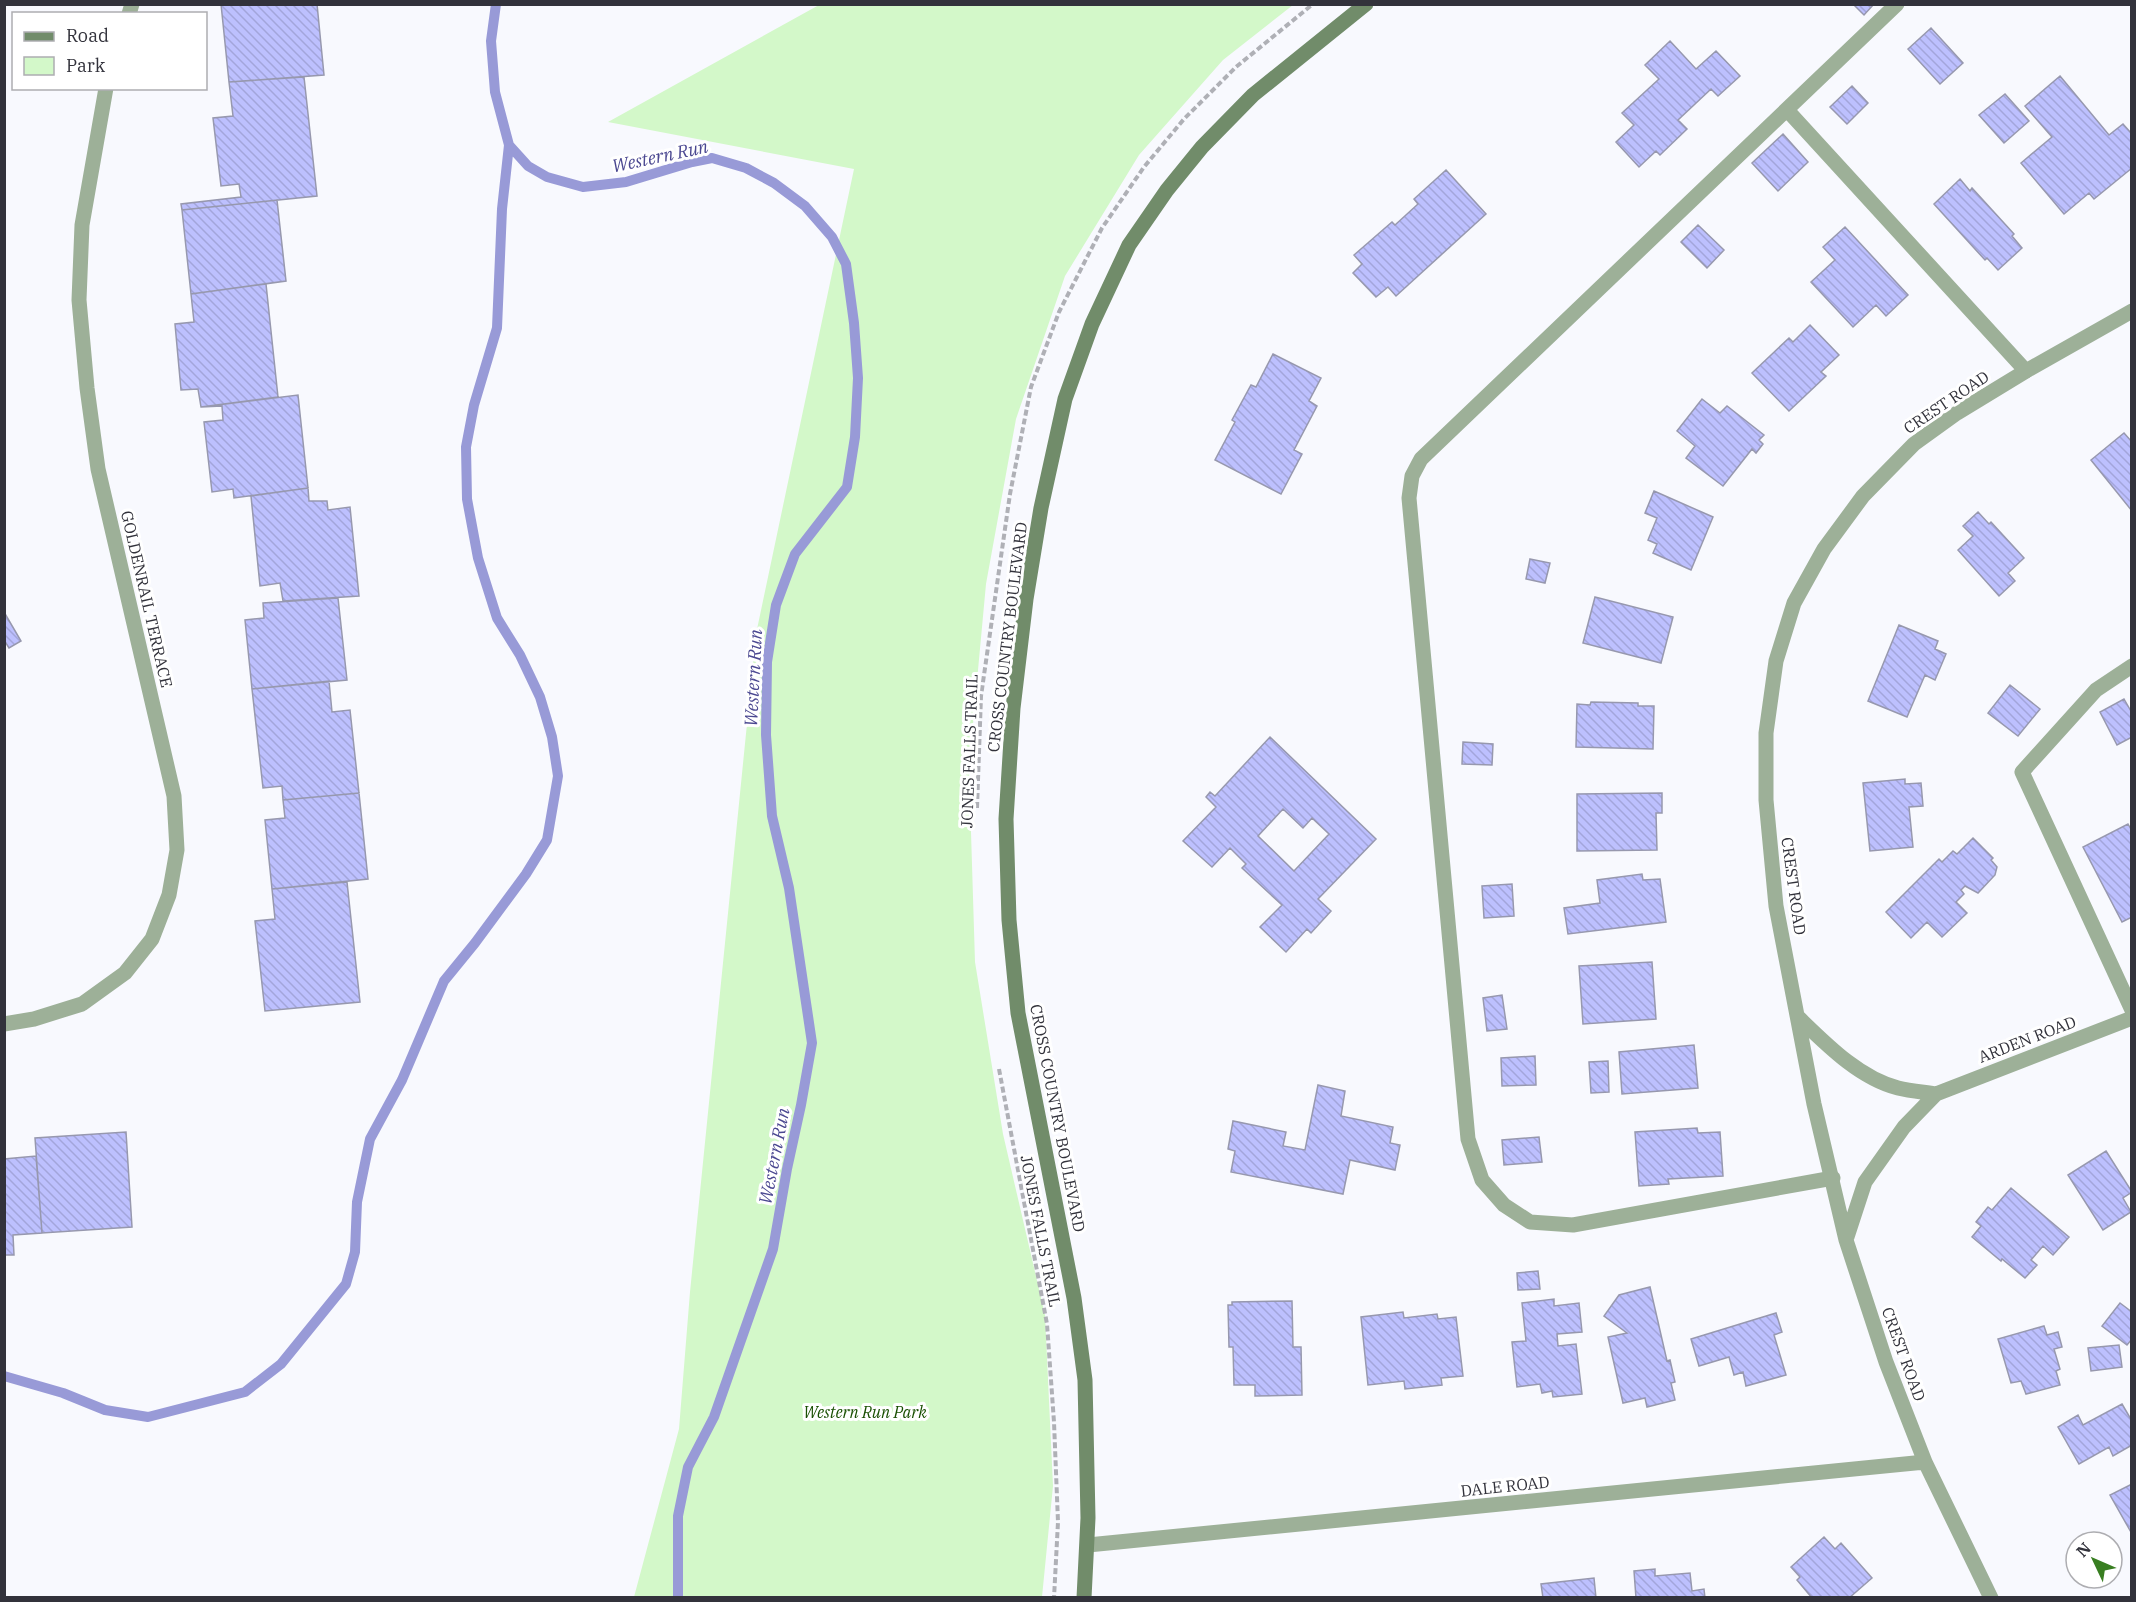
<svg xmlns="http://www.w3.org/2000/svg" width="2136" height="1602" font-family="'IBM Plex Serif',serif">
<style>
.park{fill:#d3f8c9}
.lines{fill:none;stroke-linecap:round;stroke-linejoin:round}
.stream{stroke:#989ad7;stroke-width:10}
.building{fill:url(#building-back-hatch);stroke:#9798ae;stroke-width:1.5;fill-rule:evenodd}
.path{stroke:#afb0b6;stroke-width:4;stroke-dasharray:6 3;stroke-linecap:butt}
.service{stroke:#9db098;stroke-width:15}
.minor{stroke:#9db098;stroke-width:15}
.secondary{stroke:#718c6a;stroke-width:15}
.labels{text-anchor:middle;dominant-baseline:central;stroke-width:6;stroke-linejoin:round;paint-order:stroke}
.street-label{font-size:16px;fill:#32323b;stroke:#fff}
.park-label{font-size:16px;font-style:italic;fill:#184f01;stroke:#fff}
.water-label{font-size:18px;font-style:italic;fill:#4b4891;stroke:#fff}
</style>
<defs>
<pattern id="building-back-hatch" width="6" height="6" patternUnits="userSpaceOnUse" patternTransform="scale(1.5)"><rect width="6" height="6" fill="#bdc0fe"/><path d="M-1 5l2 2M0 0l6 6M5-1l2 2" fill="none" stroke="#a3a5db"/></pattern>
</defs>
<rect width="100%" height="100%" fill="#f8f9fe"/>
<path class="park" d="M819,5H1293L1223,60L1139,155L1065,276L1016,419L986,584L969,767L975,962L1003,1134L1045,1315L1053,1486L1042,1597H634L679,1429L690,1292L756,634L854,169L608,122Z"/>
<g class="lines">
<path class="stream" d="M496,4L491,41L495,92L509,145L528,166L547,177L583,187L626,182L692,162L712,158L746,168L774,183L805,206L832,237L846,264L854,323L858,378L855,437L847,487L795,554L776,605L767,662L766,735L772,816L789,888L812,1043L801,1105L787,1169L773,1249L714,1417L688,1467L678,1516V1598
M4,1376L63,1393L105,1410L148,1417L245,1392L281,1364L346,1284L355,1252L357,1202L370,1139L402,1080L444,981L475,943L526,874L547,840L558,776L552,737L540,697L520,655L497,618L478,558L467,499L466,447L474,405L497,328L502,209L509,145"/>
</g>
<path class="building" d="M221,4H317L324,75L229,82Z
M1853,4H1874L1864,15Z
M1931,28L1963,63L1940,84L1908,49Z
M1670,41L1696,69L1716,51L1740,76L1718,96L1711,89L1678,120L1687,129L1660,155L1656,151L1639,167L1616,142L1634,125L1622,113L1659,79L1645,65Z
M2060,76L2109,135L2123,124L2132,134V168L2094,199L2089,193L2064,214L2021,163L2052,137L2025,106Z
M304,77L317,196L182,210L181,204L241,197L239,184L221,186L213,118L233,116L229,82Z
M1852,86L1868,103L1847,124L1830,107Z
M2005,94L2029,121L2004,143L1979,115Z
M1783,134L1808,162L1778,191L1752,163Z
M1446,170L1486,214L1396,296L1388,287L1376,297L1353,273L1362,264L1354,255L1392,222L1395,225L1418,204L1414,199Z
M1960,179L1970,191L1972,188L2014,234L2012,236L2022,248L1998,270L1987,258L1985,260L1934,204Z
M277,200L286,281L191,294L182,210Z
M1698,225L1724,250L1707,268L1681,242Z
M1845,227L1908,295L1886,316L1876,305L1853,327L1811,282L1835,260L1823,247Z
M266,284L278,397L201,407L198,389L181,390L175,324L194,322L191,294Z
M1810,325L1839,355L1821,372L1826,376L1789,411L1752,373L1789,338L1793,342Z
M1273,354L1321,378L1309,401L1317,406L1294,450L1302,454L1281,494L1215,460L1235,422L1232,420L1251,385L1256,387Z
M298,395L308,488L234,498L233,489L212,492L204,422L223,420L222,406L201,407Z
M1702,399L1720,413L1727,406L1764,435L1759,440L1763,444L1756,453L1752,449L1723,486L1686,458L1695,446L1677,431Z
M2124,433L2132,442V511L2091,460Z
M308,488L309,501H327L328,510L350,507L359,596L283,601L280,583L260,586L251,496Z
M1654,491L1713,517L1691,570L1653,553L1657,544L1648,540L1657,518L1645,513Z
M1978,512L1989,524L1991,522L2024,558L2008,573L2015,581L1999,596L1958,550L1973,536L1963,526Z
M1530,559L1550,563L1545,583L1526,579Z
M1595,597L1673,617L1661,663L1583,643Z
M338,598L347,680L252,689L245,620L264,618L263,603Z
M4,612L21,641L9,648L4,640Z
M1899,625L1938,641L1935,649L1946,654L1935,680L1925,675L1907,717L1868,701Z
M329,681L332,712L350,710L359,793L283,800L282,786L263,788L252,689Z
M2010,685L2040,709L2018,736L1988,713Z
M2124,699L2132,713V737L2117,745L2100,712Z
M1591,702L1638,703V706H1654L1653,749L1576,747L1577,704L1590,705Z
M1270,737L1376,839L1318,899L1331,911L1311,933L1307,929L1286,952L1260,927L1282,905L1242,868L1246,864L1230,848L1212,867L1183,841L1216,807L1206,797L1210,792L1215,796ZM1283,809L1303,828L1312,818L1329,834L1294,871L1258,836Z
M1463,742L1493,744L1492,765L1462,764Z
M1905,779V784L1921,783L1923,806L1909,807L1913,847L1870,851L1863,783Z
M359,793L368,879L272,889L265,820L285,818L283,800Z
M1662,793V813H1656L1657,850L1577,851V794Z
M2128,824L2132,831V917L2122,922L2083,847Z
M1973,838L1993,858L1991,860L1997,867L1995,875L1978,893L1965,886L1961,890L1964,894L1956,902L1967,913L1942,937L1927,922L1911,938L1886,912L1939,859L1942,862L1953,851L1957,854Z
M1642,874L1643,880L1660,879L1666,922L1568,934L1564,908L1600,903L1597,880Z
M347,882L360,1002L265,1011L255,921L275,919L272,889Z
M1512,884L1514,916L1484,918L1482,886Z
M1652,962L1656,1019L1583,1024L1579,966Z
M1502,995L1507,1029L1487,1031L1483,998Z
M1694,1045L1698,1088L1622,1094L1619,1052Z
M1535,1056L1536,1085L1502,1086L1501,1058Z
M1608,1061L1609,1092L1591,1093L1589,1062Z
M1318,1085L1345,1091L1341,1116L1393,1127L1390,1143L1400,1145L1395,1170L1350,1160L1343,1194L1231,1172L1235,1151L1228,1149L1233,1121L1286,1132L1283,1146L1305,1150Z
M1697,1128L1698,1133L1720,1132L1723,1176L1668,1179L1669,1184L1639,1186L1635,1132Z
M126,1132L132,1227L42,1233L35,1138Z
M1539,1137L1542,1162L1504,1165L1502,1140Z
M2106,1151L2132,1192L2123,1198L2131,1212L2103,1230L2068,1175Z
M36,1156L42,1233L13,1235L14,1255H4V1159Z
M2011,1188L2069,1237L2053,1255L2043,1246L2031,1260L2037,1265L2025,1278L2002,1259L2001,1261L1972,1237L1981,1226L1976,1222L1988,1207L1992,1210Z
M1538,1271L1540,1289L1518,1290L1517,1273Z
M1650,1287L1667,1361L1670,1360L1675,1382L1671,1383L1675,1400L1647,1407L1645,1398L1623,1403L1608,1337L1627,1333L1604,1316L1619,1295Z
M1554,1299V1306L1579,1303L1582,1332L1557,1334L1558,1346L1576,1344L1582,1394L1553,1397L1552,1391L1542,1393L1540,1384L1517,1387L1512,1342L1526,1341L1522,1303Z
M1292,1301L1293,1347H1301L1302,1395L1255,1396V1385H1234L1233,1347H1229L1228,1305H1232V1302Z
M2120,1303L2132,1312V1339L2127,1345L2102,1326Z
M1403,1312L1404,1318L1437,1314L1438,1319L1456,1317L1463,1376L1441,1378L1442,1385L1405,1389L1404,1381L1368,1385L1361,1317Z
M1776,1313L1782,1332L1774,1335L1786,1375L1746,1386L1743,1372L1734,1375L1729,1357L1699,1366L1691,1339Z
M2044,1326L2047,1335L2058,1332L2062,1347L2054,1349L2060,1369L2056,1371L2060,1385L2026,1394L2021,1381L2011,1383L1998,1339Z
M2119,1345L2122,1367L2091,1371L2088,1348Z
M2122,1404L2132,1421V1445L2113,1456L2109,1447L2079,1464L2058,1427L2078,1415L2083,1425Z
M2132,1484V1534L2110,1495Z
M1824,1537L1835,1549L1841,1543L1872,1578L1849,1598H1812L1797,1580L1800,1577L1791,1567Z
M1655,1569V1576L1690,1573L1692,1591L1704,1589L1705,1598H1636L1634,1571Z
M1594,1578L1596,1598H1543L1541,1584Z"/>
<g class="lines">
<path class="path" d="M977,808L981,696L1010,494L1031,387L1059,312L1102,228L1144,167L1184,119L1236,67L1313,4
M999,1069L1047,1324L1054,1422L1058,1522L1054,1598"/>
<path class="service" d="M1788,111L2026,371
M2132,666L2096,690L2022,772L2132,1010
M1833,1178L1573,1225L1530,1222L1504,1205L1482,1180L1468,1139L1409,498L1412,476L1421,459L1897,4"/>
<path class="minor" d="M129,14L132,4
M1798,1017C1826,1044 1859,1078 1898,1088C1910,1091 1923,1092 1936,1094
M4,1024L34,1019L82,1004L125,973L152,939L169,895L177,850L174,796L98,469L87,388L79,300L82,225L106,88
M1847,1237L1865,1182L1904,1127L1936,1094L2132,1018
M1088,1545L1925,1462
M1991,1598L1925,1462L1886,1362L1846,1240L1814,1104L1776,906L1766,800V733L1776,661L1794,603L1824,549L1863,496L1914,444L1957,413L2026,371L2132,311"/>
<path class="secondary" d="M1084,1598L1088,1518L1085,1380L1074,1298L1018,1013L1009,920L1006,819L1013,708L1026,599L1041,508L1065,399L1092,324L1129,245L1167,190L1202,147L1253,95L1366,4"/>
</g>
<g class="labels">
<g class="street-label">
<text transform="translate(1946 402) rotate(-34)">CREST ROAD</text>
<text transform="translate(147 599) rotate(77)">GOLDENRAIL TERRACE</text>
<text transform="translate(1007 637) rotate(-83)">CROSS COUNTRY BOULEVARD</text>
<text transform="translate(969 751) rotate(-88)">JONES FALLS TRAIL</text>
<text transform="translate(1794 886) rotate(82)">CREST ROAD</text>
<text transform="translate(2027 1039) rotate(-21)">ARDEN ROAD</text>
<text transform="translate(1058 1118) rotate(79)">CROSS COUNTRY BOULEVARD</text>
<text transform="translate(1041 1231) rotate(79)">JONES FALLS TRAIL</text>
<text transform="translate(1904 1354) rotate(70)">CREST ROAD</text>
<text transform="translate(1505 1486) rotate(-6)">DALE ROAD</text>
</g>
<g class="park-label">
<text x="865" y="1412">Western Run Park</text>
</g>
<g class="water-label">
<text transform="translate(660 156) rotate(-12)">Western Run</text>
<text transform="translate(753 678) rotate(-87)">Western Run</text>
<text transform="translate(774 1156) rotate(-79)">Western Run</text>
</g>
</g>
<rect width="2136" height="1602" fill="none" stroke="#32323b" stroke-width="12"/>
<rect x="12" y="12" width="195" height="78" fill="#ffffff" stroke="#adadb1" stroke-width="1.5"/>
<rect x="24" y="32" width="30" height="9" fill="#718c6a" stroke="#adadb1" stroke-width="1.5"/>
<text x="66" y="42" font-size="18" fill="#32323b">Road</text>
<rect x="24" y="57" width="30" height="18" fill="#d3f8c9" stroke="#adadb1" stroke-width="1.5"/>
<text x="66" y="72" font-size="18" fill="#32323b">Park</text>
<g transform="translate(2094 1560) rotate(314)"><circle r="28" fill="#ffffff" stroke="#adadb1" stroke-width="1.5"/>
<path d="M0-4.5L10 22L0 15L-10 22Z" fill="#387e21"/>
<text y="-9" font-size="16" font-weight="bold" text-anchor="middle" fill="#32323b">N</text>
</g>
</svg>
